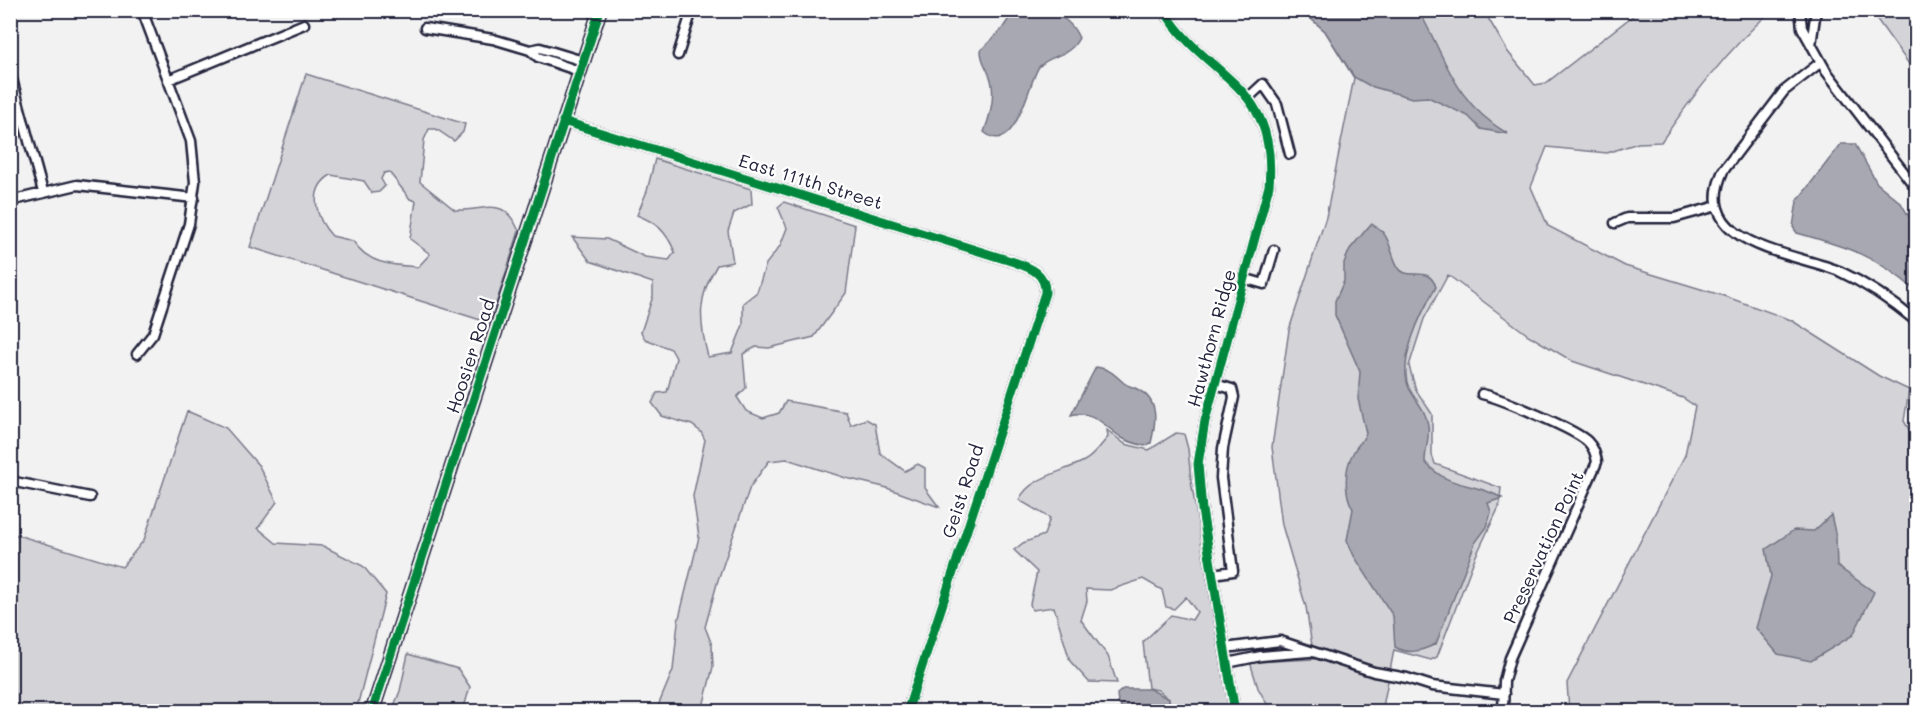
<svg xmlns="http://www.w3.org/2000/svg" width="1927" height="722" font-family="Mali,sans-serif">
<style>
.green{fill:#d3d3d8;stroke:#7a7a8a;stroke-width:1.5;fill-rule:evenodd}
.water{fill:#a8a8b2;stroke:#727282;stroke-width:1.5}
.lines{fill:none;stroke-linecap:round;stroke-linejoin:round}
.street-casing{stroke:#22223b;stroke-width:13}
.secondary-casing{stroke:#22223b;stroke-width:16}
.street{stroke:#fff;stroke-width:8}
.secondary{stroke:#fff;stroke-width:12}
.cycleway-casing{stroke:#fff;stroke-width:13}
.cycleway{stroke:#00873e;stroke-width:9}
.labels{text-anchor:middle;dominant-baseline:central;stroke-width:4.5;stroke-linejoin:round;paint-order:stroke}
.street-label{font-size:18px;fill:#22223b;stroke:#fff}
</style>
<rect width="100%" height="100%" fill="#f2f2f3"/>
<filter id="ink" filterUnits="userSpaceOnUse"><feTurbulence type="fractalNoise" baseFrequency=".0167" numOctaves="2"/><feDisplacementMap in="SourceGraphic" scale="12" xChannelSelector="R" yChannelSelector="G"/><feConvolveMatrix kernelMatrix="1 2 1 2 8 2 1 2 1" color-interpolation-filters="sRGB"/></filter>
<g filter="url(#ink)">
<path class="green" d="M1302,11H1484L1508,52L1535,85L1546,83L1639,11H1771C1728,50 1694,94 1661,142L1638,143L1607,153L1547,147L1531,187L1548,226L1625,266L1724,296L1791,320L1879,376L1909,390L1904,421L1916,441V711H1569L1567,683L1685,455L1695,406L1683,398L1572,361L1528,335L1448,275L1424,319L1409,366L1416,390L1432,414V455L1435,464L1501,488L1499,507L1474,560L1437,657L1431,660L1394,650L1382,712L1271,711L1258,688L1250,662L1314,659L1306,607L1282,525L1272,447L1289,330L1326,217L1354,78L1325,31Z
M1871,11H1916V74Z
M306,74L465,124L463,132L454,141L436,129H429L424,140L420,182L455,210C488,211 503,195 519,231L490,323L250,247ZM389,172L410,199L416,201L410,239L430,254L418,267C392,265 369,265 353,241L332,236C316,219 307,189 331,175L364,181L372,193L379,192L385,186L381,179L384,173Z
M655,159L751,189L752,204L734,213L728,231L733,262L717,265C697,297 699,321 708,357L732,353L743,325V303L757,292L766,264L780,246L787,228L778,207L784,202L855,225L846,293L814,337L769,348L756,347L743,354L746,388L737,397L746,411L763,418L779,413L786,401L846,412L851,425L866,419L875,424L880,453L905,471L918,464L925,468V488L939,507L884,487L846,478L787,459L769,461L750,487L718,580L705,627L712,645L713,667L702,711H656L673,670L678,622L699,537L693,496L705,440L701,432L692,425L662,416L652,403L657,393L667,392L676,358L671,349L645,339L641,332L653,296V283L590,261L572,237L607,239L645,257L669,260L675,252C666,231 657,223 637,215L647,191Z
M187,411L226,428L259,466L277,502L258,528L276,543L323,546L363,566L386,594L356,711H11V533L122,567L144,540Z
M1107,430L1125,444L1149,450L1176,433L1184,434L1188,449L1191,481L1229,711H1169V699L1158,690L1148,688L1143,642L1171,615L1192,620L1197,612L1186,597L1174,609L1166,607L1162,590L1143,579L1110,590L1086,589L1087,601L1081,620L1108,656L1117,683L1089,682L1070,661L1054,607L1032,610L1030,604L1037,572L1014,550L1023,543L1044,535L1050,518L1019,500C1029,477 1064,472 1084,461C1093,457 1101,445 1108,437Z
M408,654L458,669L470,687L463,711H392L400,691Z"/>
<path class="water" d="M1014,11C1040,8 1067,10 1079,38C1068,59 1051,53 1039,67C1029,79 1016,160 984,132C991,114 997,90 988,72C984,63 981,60 981,50L1002,29Z
M1302,11H1419C1448,62 1453,101 1508,134L1481,129L1468,116L1428,97L1412,98L1370,86L1354,77L1325,31Z
M1841,144H1855L1877,183L1901,203L1916,229V291C1877,256 1847,247 1797,233L1793,227L1797,201Z
M1371,224C1392,233 1388,250 1398,267C1408,283 1428,263 1436,287C1422,311 1397,360 1409,388C1415,400 1426,410 1428,425C1430,437 1425,449 1425,462C1450,490 1472,481 1502,498L1488,503L1491,512L1487,527L1475,543L1436,644C1421,651 1409,655 1395,647L1393,616L1354,556L1347,540L1353,509C1344,494 1344,469 1353,453C1357,445 1363,441 1366,433L1358,399L1360,372L1335,315V301L1344,281V263L1350,249Z
M1096,367C1110,369 1114,374 1124,383C1128,386 1133,387 1137,389C1160,400 1156,422 1151,443L1145,446C1138,444 1129,442 1122,438C1105,427 1094,409 1071,415Z
M1831,515L1836,537L1837,566L1874,592L1853,635L1811,661L1778,654L1756,628L1771,576L1766,549L1794,530L1814,531Z
M1123,689H1150L1169,699V711H1124L1118,703L1117,694Z"/>
<g class="lines">
<g class="street-casing">
<path id="street" d="M1164,10C1207,81 1278,81 1269,186L1205,421L1198,464L1202,510L1235,712
M1800,10L1802,28L1826,71L1916,188
M1168,17L1175,10
M425,28L493,39L530,50L538,57L579,71
M1811,45L1816,10
M530,50L540,48L583,61
M678,55L692,10
M1821,62L1784,91L1723,171C1690,245 1792,252 1839,271C1867,284 1892,301 1916,321
M10,72L43,192
M168,80L304,24
M1248,98L1263,84L1277,104L1290,154
M563,121L1014,262C1031,268 1046,273 1045,293L907,712
M10,201L77,185L194,198
M1615,223L1627,218H1674L1717,206
M1243,278L1264,284L1274,250
M137,354L153,334L189,224L195,182L191,141L142,10
M1482,394C1500,398 1577,430 1588,442C1594,448 1596,455 1597,462L1510,658L1504,681L1503,712
M10,481L90,497
M1213,574L1233,571L1221,478L1223,448L1234,397L1232,389L1215,384
M1225,648L1280,641L1374,672L1407,678L1432,686L1504,694
M1227,663L1261,656L1309,652"/>
</g>
<g class="secondary-casing">
<path id="secondary" d="M372,712L600,10"/>
</g>
<use href="#street" class="street"/>
<use href="#secondary" class="secondary"/>
<g class="cycleway-casing">
<path id="cycleway" d="M1164,10C1207,81 1278,81 1269,186L1205,421L1198,464L1202,510L1235,712
M563,121L1014,262C1031,268 1046,273 1045,293L907,712
M372,712L600,10"/>
</g>
<use href="#cycleway" class="cycleway"/>
</g>
</g>
<g class="labels">
<g class="street-label">
<text transform="translate(811 181) rotate(17)">East 111th Street</text>
<text transform="translate(1211 338) rotate(-75)">Hawthorn Ridge</text>
<text transform="translate(470 356) rotate(-72)">Hoosier Road</text>
<text transform="translate(962 491) rotate(-72)">Geist Road</text>
<text transform="translate(1543 547) rotate(-65)">Preservation Point</text>
</g>
</g>
<rect width="1927" height="722" fill="none" stroke="#fff" stroke-width="36"/>
<rect x="18" y="18" width="1891" height="686" fill="none" stroke="#22223b" stroke-width="2" filter="url(#ink)"/>
</svg>
